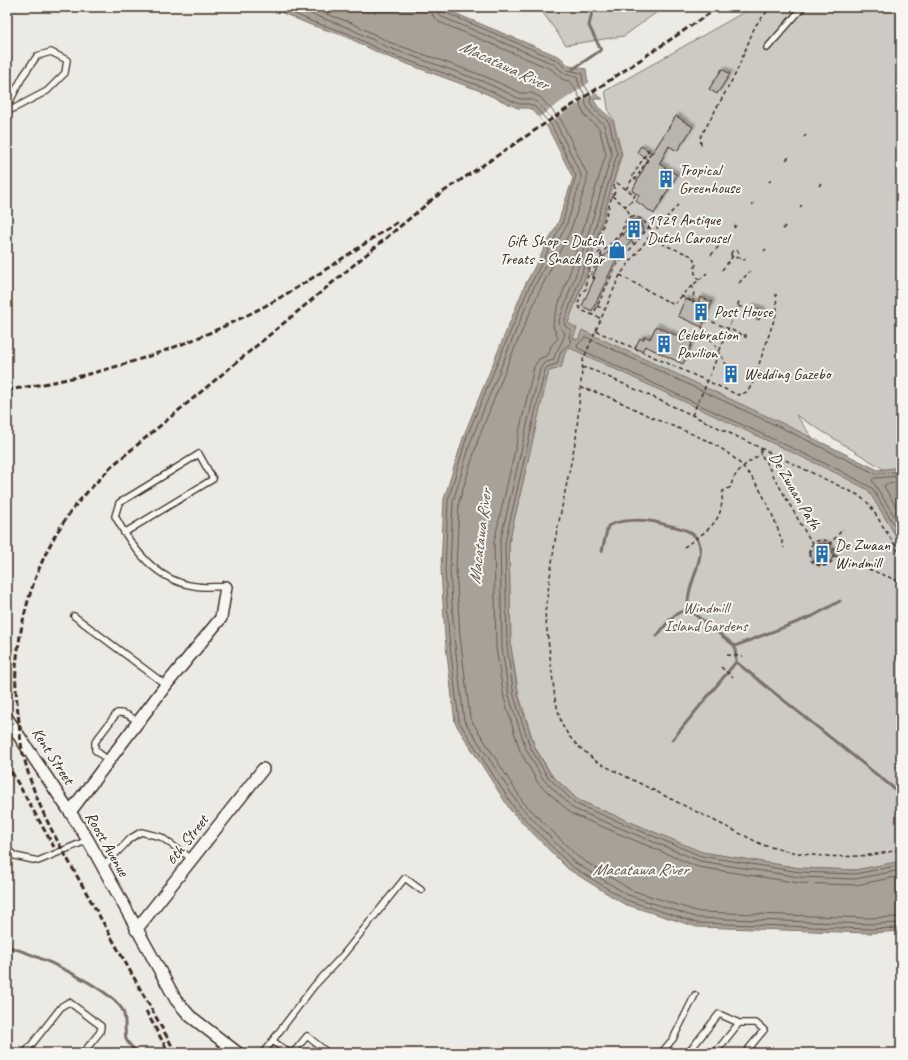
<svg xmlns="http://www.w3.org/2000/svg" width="908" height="1060" font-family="Caveat,sans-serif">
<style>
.green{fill:#cdcac4;stroke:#847a71}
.water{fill:#a8a198;stroke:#7c7167}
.pier{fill:#ebeae5}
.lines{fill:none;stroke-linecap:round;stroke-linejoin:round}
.shore{stroke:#675a4f;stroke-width:1}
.stream{stroke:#7c7167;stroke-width:3}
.building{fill:#bab4ae;stroke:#3b2a1e;filter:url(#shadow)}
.service-casing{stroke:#3b2a1e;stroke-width:8}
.minor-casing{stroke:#3b2a1e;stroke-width:14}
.path{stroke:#3b2a1e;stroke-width:1.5;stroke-dasharray:4 3;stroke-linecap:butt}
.service{stroke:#f6f6f2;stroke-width:5.5}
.minor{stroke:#f6f6f2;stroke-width:11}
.rail{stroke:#3b2a1e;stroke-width:3;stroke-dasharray:6 3;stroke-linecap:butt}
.labels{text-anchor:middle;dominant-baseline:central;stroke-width:4;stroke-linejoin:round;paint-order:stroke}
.poi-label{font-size:16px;fill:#3b2a1e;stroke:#f6f6f2;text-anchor:start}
.street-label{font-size:16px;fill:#3b2a1e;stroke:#f6f6f2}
.park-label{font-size:16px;fill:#605248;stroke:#f6f6f2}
.water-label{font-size:17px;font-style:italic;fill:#615449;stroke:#f6f6f2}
</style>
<defs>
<filter id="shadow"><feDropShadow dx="3" dy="-3" stdDeviation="1" flood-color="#0004"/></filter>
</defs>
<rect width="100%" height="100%" fill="#ebeae5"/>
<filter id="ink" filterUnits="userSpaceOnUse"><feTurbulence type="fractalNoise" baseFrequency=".025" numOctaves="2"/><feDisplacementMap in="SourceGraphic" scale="8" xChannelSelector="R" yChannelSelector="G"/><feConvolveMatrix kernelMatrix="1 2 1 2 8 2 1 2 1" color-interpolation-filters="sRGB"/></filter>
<g filter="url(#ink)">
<path class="green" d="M539,7H664L624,36L566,45Z
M753,7H901V480L796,415L838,473L869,490L901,544V862L856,870L799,868L701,852L578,800L551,774L535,747L519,695L511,647L509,543L548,371L587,274L622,154L613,118L609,113L605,91Z"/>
<path class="water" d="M274,7H440L560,57L569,66L586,69C587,83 591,91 603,99H593L598,107L612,119L621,154L586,274L568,323L577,328L573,338L578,340L582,330L786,425L878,470L901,467V493L899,495L901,499V544L868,490L838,474L570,348L565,353L561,368L549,371L509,542L511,647L518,695L534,746L550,774L578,800L702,852L800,868L855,870L901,861V931L869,933L697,927L624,904L568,869L511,811L455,723L445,637L441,569L444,499L464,435L525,285L558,223L573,178L548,128L533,110L528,108H518L478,90L383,55L345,36L311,25L278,11Z"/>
<path class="pier" d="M590,82L596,92L545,126L539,117Z"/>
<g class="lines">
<path class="shore" d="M280,7L313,22L347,33L384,52L480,86L519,104H529L535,107L552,126L576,176L562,224L529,287L467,436L448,500L445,569L449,637L459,722L515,809L571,866L626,900L697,923L869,929L901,928
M292,7L349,28L387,47L482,81L520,99H530L537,102L556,123L581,175V181L566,226L533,289L472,438L453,501L450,569L454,637L464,720L519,805L574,862L628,895L698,918L869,924L901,923
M307,7L352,23L389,42L484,76L521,93H531L540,97L561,120L587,174V182L571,229L539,292L509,361L478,440L459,502L456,569L460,636L470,718L523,802L578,857L631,890L699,912L869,918L901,917
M430,7L433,16L439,22L551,69L562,79L571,82L579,96L581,108L586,117L599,128L606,154L571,269L554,318L553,326L558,338L551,346L548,355L539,359L534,367L494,542L496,648L504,698L520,751L538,783L572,814L698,867L799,883L856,885L901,876
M437,7L438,13L442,17L554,64L565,74L577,77L579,85L585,95L586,105L591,113L604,125L612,154L577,271L559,321L560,327L565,333C563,343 557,349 553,360L544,363L540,369L500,542L502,647L509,696L526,749L543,779L574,809L700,861L799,877L855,879L901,870
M442,7L444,12L557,60L567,70L582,73L583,83L591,95L590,102L595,110L609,122L617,154L582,273L564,322L565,326L571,330L569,337L571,343L561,351L557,364L547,367L545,370L505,542L507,647L514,696L530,747L547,776L576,804L701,856L800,872L855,874L901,865
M901,471L876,474L784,429L586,337L577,345L578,348L599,358L839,470L872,488L901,536
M901,476L874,478L872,480L901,527
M901,482L886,484L884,486L901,515"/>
<path class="stream" d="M573,69L601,50L589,26L593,7
M602,551L608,526C620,519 646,519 659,523C669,526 683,527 691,533C716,549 682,586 689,610L735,646
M840,601L813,616L735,646L736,662L901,794
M657,636C666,625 673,611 689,610
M672,740L736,662
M7,947C31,951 109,988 122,1009C127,1017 124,1029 126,1039C128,1044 134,1049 137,1053"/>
</g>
<path class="building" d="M722,69L730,74L717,94L709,89Z
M676,116L693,127L677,151L669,146L659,164L677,175L654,214L636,201L639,195L632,191L648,160L637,152L641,146L652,153L653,152Z
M632,220L640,222L643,231L636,238L634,237L615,262L592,311L582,306L595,277L593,276L602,256L604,257L626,230L625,226Z
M700,297L712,302L702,327L678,316L685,299L698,304Z
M751,306L763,310L759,320L747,315Z
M656,326L692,343L683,364L645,346L642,351L635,348L640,338L643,340L645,336L650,339Z
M811 554a11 11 0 1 1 22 0a11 11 0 1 1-22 0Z"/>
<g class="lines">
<g class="service-casing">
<path id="service" d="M767,48L803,7
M7,107L23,76L37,56L51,52L67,60L65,73L47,91L7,112
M124,533L213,479L199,454L119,503L115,516C132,548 156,581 195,586C205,588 216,586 226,587
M74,616L166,685
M109,761L95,750V742L117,713C126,712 131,717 138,722
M7,849L15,856L38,861L88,840
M103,867L131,838L141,832L161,837L192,859
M273,1041L289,1053
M25,1053L62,1006L69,1002L101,1026L100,1032L83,1053
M263,1053L314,986L343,955L405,878L421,890
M293,1053L307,1036L328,1053
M661,1053L673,1039L695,995
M688,1053L719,1014L739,1023H756L764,1030L745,1053
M715,1053L739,1023"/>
</g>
<g class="minor-casing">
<path id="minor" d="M226,587L221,618L166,685L70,812L88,840L176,1000L190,1016L238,1053
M7,718L70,812
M136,930L263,769"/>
</g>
<path class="path" d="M804,137L806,135
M701,145L700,138L736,73L755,26L771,7
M649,149L632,177L636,179L652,151
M786,160L789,157
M769,182L771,180
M819,186L821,183
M626,189L633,178
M612,196L625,206L631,216L642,219L653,232
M678,205L649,237L620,275L583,360L576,438L555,541L545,613L555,699L562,725L569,736L578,746L597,762L763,845C807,858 856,861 901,849
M752,205L754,203
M800,207L802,205
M734,228L736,225
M783,229L785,226
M621,233L634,244
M649,237L667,246L692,256L696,264C693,271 695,275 699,280
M731 254a4 4 0 1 1 8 0a4 4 0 1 1-8 0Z
M764,251L766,249
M711,255L720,245
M738,257L743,261L746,258
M722,270L733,256
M620,275L674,305L685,292L707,273
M595,279L590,276L602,253L621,233L626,220L631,216
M739,283L750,271
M692,286L694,290L693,301
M681,296L695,303
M597,306L604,309
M738,306L749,310
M595,311L616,266L649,227
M600,318L581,310L578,304L582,292L587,288L586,283L593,257L600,252L597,244L612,196L615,192L614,186L617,183L635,195L632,201L625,206
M706,319L743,335
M702,327L719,351L729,370
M596,331L738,395L747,392L752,385L777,311L776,294
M746,335V337H743L744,335Z
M582,367L595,371L692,415L858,495L869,504L901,555
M729,370H733L736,373
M580,388C605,393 630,407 653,418C676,428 704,437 725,451C757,473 773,512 784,548
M692,415L706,385L740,299
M761,449V454L807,535L813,543
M809 553a13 13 0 1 1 26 0a13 13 0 1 1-26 0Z
M829,545L843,529
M684,547C696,538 715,528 720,512C722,506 722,498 723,491L731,487C732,472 750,461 761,454
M836,556L901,582
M727,655L742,656
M721,667L733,677"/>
<use href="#service" class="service"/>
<use href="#minor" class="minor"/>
<path class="rail" d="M428,202L719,7
M7,390C98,377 184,349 265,306C311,281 354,250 398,222
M7,764L54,847
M146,1011L169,1053
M176,1053L58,842C44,816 32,790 25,761C21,749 20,735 19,722C17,704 15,686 16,668C20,617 36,562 65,520C78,500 96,483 113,465L433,199"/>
</g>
</g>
<defs>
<g id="building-bare" transform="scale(1.38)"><path d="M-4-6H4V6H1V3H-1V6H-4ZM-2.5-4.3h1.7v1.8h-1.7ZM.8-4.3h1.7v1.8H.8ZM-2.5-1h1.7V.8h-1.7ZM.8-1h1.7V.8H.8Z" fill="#1f6fb2" stroke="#f6f6f2" stroke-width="2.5" paint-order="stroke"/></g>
<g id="shop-bare" transform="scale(1.38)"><path d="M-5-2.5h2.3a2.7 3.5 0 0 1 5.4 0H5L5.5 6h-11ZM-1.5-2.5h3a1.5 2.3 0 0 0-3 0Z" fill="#1f6fb2" stroke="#f6f6f2" stroke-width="2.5" paint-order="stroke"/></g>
</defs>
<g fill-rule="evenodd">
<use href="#building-bare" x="666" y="179"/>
<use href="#building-bare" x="634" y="229"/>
<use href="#shop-bare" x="617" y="250"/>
<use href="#building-bare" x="701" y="312"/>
<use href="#building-bare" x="664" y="344"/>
<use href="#building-bare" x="731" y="374"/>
<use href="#building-bare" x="822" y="554"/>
</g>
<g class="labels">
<g class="poi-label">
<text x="679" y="170">Tropical<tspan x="679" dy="18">Greenhouse</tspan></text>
<text x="647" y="220">1929 Antique<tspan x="647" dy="18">Dutch Carousel</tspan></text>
<text x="604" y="241" text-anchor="end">Gift Shop - Dutch<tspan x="604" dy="18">Treats - Snack Bar</tspan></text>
<text x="714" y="312">Post House</text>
<text x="677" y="335">Celebration<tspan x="677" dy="18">Pavilion</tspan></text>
<text x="744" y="374">Wedding Gazebo</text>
<text x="835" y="545">De Zwaan<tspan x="835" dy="18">Windmill</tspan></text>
</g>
<g class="street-label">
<text transform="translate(795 491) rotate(60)">De Zwaan Path</text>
<text transform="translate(53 756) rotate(57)">Kent Street</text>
<text transform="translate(187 840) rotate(-52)">6th Street</text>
<text transform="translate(107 844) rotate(60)">Roost Avenue</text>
</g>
<g class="park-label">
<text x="706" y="608">Windmill<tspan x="706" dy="18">Island Gardens</tspan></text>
</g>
<g class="water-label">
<text transform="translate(504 65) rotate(25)">Macatawa River</text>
<text transform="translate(480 537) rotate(-83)">Macatawa River</text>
<text x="640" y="869">Macatawa River</text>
</g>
</g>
<rect width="908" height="1060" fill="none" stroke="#f6f6f2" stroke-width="24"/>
<rect x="12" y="12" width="884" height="1036" fill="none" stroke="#3b2a1e" stroke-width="1.5" filter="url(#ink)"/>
</svg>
